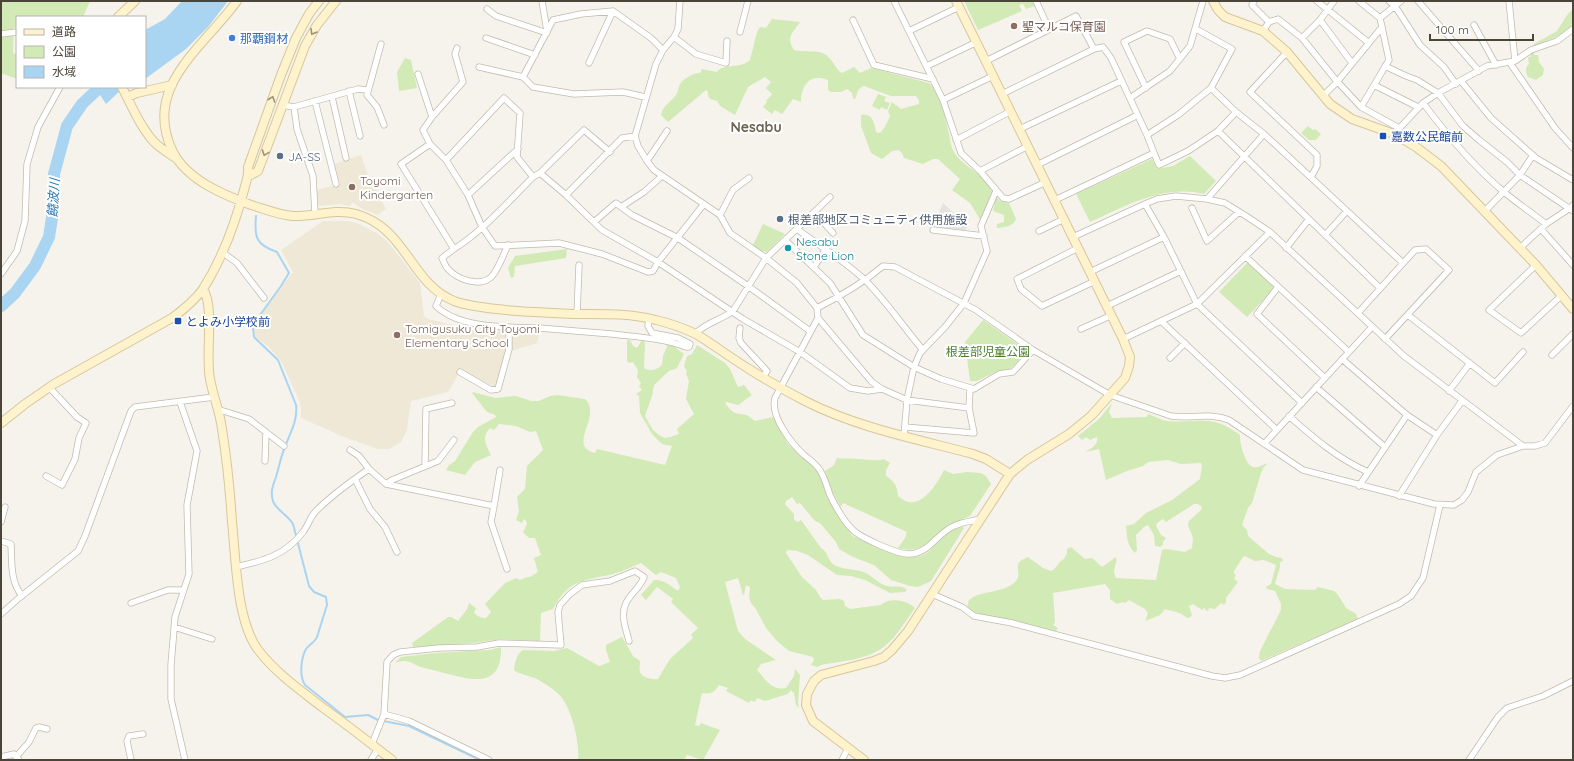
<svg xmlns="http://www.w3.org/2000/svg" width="1574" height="761" font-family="Quicksand,'Noto Sans JP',sans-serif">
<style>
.education{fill:#efe8d6}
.green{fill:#d2eab5}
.parking{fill:#e5e3e0}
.water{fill:#a9d4f2}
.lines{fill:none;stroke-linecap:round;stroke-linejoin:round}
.stream{stroke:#a9d4f2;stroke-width:2}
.river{stroke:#a9d4f2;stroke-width:12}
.street-casing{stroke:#c2bbae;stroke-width:7}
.secondary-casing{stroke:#d6c79b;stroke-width:10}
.street{stroke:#fff;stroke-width:5.5}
.secondary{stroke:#fff3cd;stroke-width:8}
.oneway{stroke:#9c937c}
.education-dot{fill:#8d6e63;stroke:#fff;stroke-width:1.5}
.shop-dot{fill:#3f7fe0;stroke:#fff;stroke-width:1.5}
.transit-dot{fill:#1a4fb4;stroke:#fff;stroke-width:1.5}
.service-dot{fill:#5c6f8a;stroke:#fff;stroke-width:1.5}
.culture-dot{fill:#0f9aa8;stroke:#fff;stroke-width:1.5}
.labels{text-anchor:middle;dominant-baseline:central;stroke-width:4;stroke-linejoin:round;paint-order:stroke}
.education-label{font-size:12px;fill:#785e54;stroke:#fff;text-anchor:start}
.shop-label{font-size:12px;fill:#366cbe;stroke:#fff;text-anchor:start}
.transit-label{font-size:12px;fill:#164399;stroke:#fff;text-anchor:start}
.service-label{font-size:12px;fill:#4e5e75;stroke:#fff;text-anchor:start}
.culture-label{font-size:12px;fill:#0d838f;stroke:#fff;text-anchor:start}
.park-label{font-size:12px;fill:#4a7f2a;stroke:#fff}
.water-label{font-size:13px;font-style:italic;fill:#2e7ab2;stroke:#fff}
.quarter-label{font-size:14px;font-weight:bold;fill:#6e6250;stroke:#fff}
</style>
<rect width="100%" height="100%" fill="#f6f3ec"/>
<path class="education" d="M361,155L369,178H372L382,202L386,209L378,215L362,209L352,202L350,206L340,204L318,206L316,202L317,190L340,184L334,164Z
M323,221H348L359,224L378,234L387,241L420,283L424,316L428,319L477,331L540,330L537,343L505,353L497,384L493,386L461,370L448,392L411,401L407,430L401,442L389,449H378L344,437L301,418V407L299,400L281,361L269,347L256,337L254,332L255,326L257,320L293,272L281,250Z"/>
<path class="green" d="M1,1H90L83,17H17V28H14L13,53L17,55V79L1,73Z
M964,1H1035L1037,5L1026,9L1023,4L1019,5L1022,11L978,30Z
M1573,9V18L1571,27L1556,37L1532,47L1534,44L1557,31L1567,15Z
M772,19L800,22C792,33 786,38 794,50C804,53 818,49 826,55C832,59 835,67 840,72L842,73L854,67L860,73L871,68L929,83C942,95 945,117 949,134C950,140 951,147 954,152C963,168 986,173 992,192L981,221L970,203L952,190L960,179L938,159H933L923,164L904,158L902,153L899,150L892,151L882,159L871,153L861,126V115C873,113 874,122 876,132L880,133L885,127L890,116L888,111L892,102L901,109L919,104V100L916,96H891L864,86C858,88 857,92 856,98L853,99L852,93L847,89L841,92H831L828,90V80C810,73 801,85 801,102L793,99L782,114L775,110L772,114L763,107L767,102L766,101L772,94L766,88L771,82L765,77L748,87L735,115L720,106L717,101L710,99L708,96V92L706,90L668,122L661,115C663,105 671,102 676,95C678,92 678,89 679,86C682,79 693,73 700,73L702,69L717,72C723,63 741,69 750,60L757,32L760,27L766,28Z
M1534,51V55H1538L1539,62L1544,69L1543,75L1536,80L1528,77C1525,72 1525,68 1529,64L1528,57H1531L1530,53Z
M405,58L411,60L417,88L399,91L397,72Z
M878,94L886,97L884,101L890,103L887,110L881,107L880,110L872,106Z
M1308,126L1313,130L1315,129L1321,134L1316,140H1309L1301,133Z
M1190,156L1216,181L1204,194C1163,184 1126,206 1090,222L1076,194L1152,159L1157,169L1173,166Z
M996,197L1000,201L1009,203L1016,219C1013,227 1004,227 997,228V224L1004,222V215L993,211Z
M763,224L785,234L767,252L759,250L753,245Z
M567,249L566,258L515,266L514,277L511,278L508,268L515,256Z
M1248,262L1275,288L1247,317L1219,292Z
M983,320L1026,350L1027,352L1010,369L995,372L977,381H970L965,342Z
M627,340H630L633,346L637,348L642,340L645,342L644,368C651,372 656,370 662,365L663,356L668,344L672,345L684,354L677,368L669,371L654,385L652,396L645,416L653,430L659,435L665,438L670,437L679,434L677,429L694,414L686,399L689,381L686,374L687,372L684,366L687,356L692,354L697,345L725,363L730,369L738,387L744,385L752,395L738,405L727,402L725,403C733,414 734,413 747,415L755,421L773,417L788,444L819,473L829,501L850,533L854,537H856C872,545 907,565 925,554C931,551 935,543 940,538C925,546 915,553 898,548L905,538L907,532L843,503L841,507L832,491L825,471L834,465L837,458C844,459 850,458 857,459C867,459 874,462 884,459L890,463L886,470V476C895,482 897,486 898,496C918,515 936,486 944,470L953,474L967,472L981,473L986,476L991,484L970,516L956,522L951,531L962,526L964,528L931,581L918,587L910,586L891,580L874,565L853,557L839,549L836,542L820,523L815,521L800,503L797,504L792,497L786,501L785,504L794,514V520L798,522L801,520L821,548C829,552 827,562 836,566C846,570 857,569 866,573C873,577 879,584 887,586C895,588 901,584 907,590L905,592L890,593L865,580L851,576L837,575L808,555L797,551L787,550L786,553L802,577L816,590L820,597L823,600L840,599L844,601L845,606L850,609L881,605C890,597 907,600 915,608C906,620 898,635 886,645C869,660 842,661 821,665L817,667L811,665L814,660L813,657L789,651L777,641L766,628L756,609L751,603L749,597L750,587L746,585L744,595H743L738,578L725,582L738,631L745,639L776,660L761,664L757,670C765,679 772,691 786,688L794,676L795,669L800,675L798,703L799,708L796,705L794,693L791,690L788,694L765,701L757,698L755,702L751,700L749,703L726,691L728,688L719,685C714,693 711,694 702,693L695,725L699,726L701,723L720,730L703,760L687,755L684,760H578C580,744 572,711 562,698C556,690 545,684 537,679C531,676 518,674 514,670C515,662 516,655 523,650L554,651L567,648L599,666L610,662L606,650V645L622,637L633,656L640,661C640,665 639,669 640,672C642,678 653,680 658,679L670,659L693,638L691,635L698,628L671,602L673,599L657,587L646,600L641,595L654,580C663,579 671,586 678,591L680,587L676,578L661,572L656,575L641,563C631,567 620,573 609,575C580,581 568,581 553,609L541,613L540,641L500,639L474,643L413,647L412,643L448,617H451L458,621L467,609L469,603L476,608L474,612C476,616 481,618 486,618L491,612L485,604L505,583L516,578L520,580L527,577H530L538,572L534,558L541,555L535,538H529L523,532L527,524L526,521L524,519L522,523L516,520L519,511L517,497L525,489L527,466L543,450L536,431L530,432L516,426L499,424L494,430L490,428C481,437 486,446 491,455L475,462L465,475L446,470L449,465L455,461L473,432L478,427L496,417L495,415L487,412L472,393L473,392L495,398L516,396L531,401H539L550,396L558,395L585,399C603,416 566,446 595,453L597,449L665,465L672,446L662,444L652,434L640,413L639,396L636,394L642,390L639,386L641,383L637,377L638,370L633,362L629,363L627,361Z
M1112,403L1109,412L1112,418L1147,417L1148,414C1155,416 1162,421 1168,421C1199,424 1211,413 1240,435C1239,441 1245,465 1253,467C1257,469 1264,464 1268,463L1264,467L1261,473L1252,503L1248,508L1242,525L1247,530L1248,536L1269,554L1276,557L1282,558L1283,561L1280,562V567L1275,584L1285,589L1315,590L1318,587L1334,591L1338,595L1346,608L1356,614L1358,619L1261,661L1259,658L1260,651L1281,610V604L1275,591L1267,589L1266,587L1271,584L1276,565L1264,560L1255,561L1245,556L1243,557L1234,571V574L1236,575L1234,579L1238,582L1226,598V602L1224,605L1221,603L1215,609L1209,608L1208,611L1205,610V607L1202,610L1193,604L1189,606L1192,615L1189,618C1184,617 1183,614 1179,613C1175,611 1170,611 1165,609L1160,615L1145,621L1148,613L1145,609L1129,600L1125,603L1123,602L1117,604L1110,599V590L1105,584L1053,593L1055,622L1053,625L1058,628L1055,632L976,614L967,608L969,600L973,597C985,591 1005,592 1015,582C1025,572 1008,565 1028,557L1043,568L1051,571C1057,569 1058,561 1064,559L1067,553V549L1071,547L1085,559L1092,558L1102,567L1116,557C1118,565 1111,568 1116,578L1156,580L1162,550L1166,549L1185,552L1192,548L1193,538L1188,525L1189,521L1201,510L1202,507L1198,504H1194L1166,522L1163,519L1157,523L1156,526L1161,535L1166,538L1163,542V545L1160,547L1155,546L1154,535L1148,525L1144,527L1136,535L1137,550L1135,553C1127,546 1127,536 1126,526L1134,524L1146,513L1172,500L1200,479L1202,466L1201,463L1181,464L1168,460L1148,462L1143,466L1127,471L1106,480L1099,449L1085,452C1091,448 1099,445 1097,437L1090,440L1086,437L1082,440L1078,436L1099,419Z
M501,647C502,684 479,682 452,675C442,672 431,670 421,667C415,665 410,661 404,661C400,661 398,662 395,663L401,657L435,653L490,650Z"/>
<path class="parking" d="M943,203L968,227L964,231L933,228Z"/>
<path class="water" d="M182,1H228L208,27L186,49L145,79V30L165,19Z
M95,87H124L106,104Z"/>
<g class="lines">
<path class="stream" d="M256,216C254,237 256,245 277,252L289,273L281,286L255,322L253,328L254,337L278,360L296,405C298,420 290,433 285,447C281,456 279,467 276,477C273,485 270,492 273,501C275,509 288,515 293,524L309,586L314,592L326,597L327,605L317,637C315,642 309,645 306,649C301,658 299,676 305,685L345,717L368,715L378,720L409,726L480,760"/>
<path class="river" d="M1,306L15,293L35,266L49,237L54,205V174L67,126L82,104L100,87"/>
<g class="street-casing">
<path id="street" d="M542,1L547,31
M680,1L678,29L674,37L663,50L656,64L635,136L638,146L647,161L654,170L720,215L730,233L766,258L797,283L817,308L818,318L775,398C770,416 791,443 804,455C810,460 818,465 821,472C825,479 827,487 830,495C834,504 844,521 851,528C858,537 897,554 909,554C929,554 937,533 954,526C962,522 972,521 981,519
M894,1L943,100L961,153L980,171L1003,198L1009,199L1046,182
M1036,1L1049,29
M1254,1L1252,5L1269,22
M1317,1L1369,43
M1359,1L1380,18
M1389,1L1395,6L1420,45L1444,67L1456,84
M1418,1L1479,71
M1509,1L1515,61
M487,9L496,16L547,33
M853,20L874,65L933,79
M1320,20L1352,63
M1474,25L1496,65
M909,31L959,7
M1263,31L1269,22L1278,19L1302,38L1320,20L1334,1
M740,32L748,1
M1,34L17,32
M674,37L696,54L726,63L727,41
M486,38L535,55
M1302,38L1335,79L1361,107
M381,44L367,95L377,107L384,125
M1287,52L1250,92L1317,155V166L1311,177
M986,61L1076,16L1094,49L1103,47L1111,58L1147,135L1154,153L1055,200
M589,63L613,11
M1510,63L1555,128L1573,148
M927,66L977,42
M1385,66L1406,76L1417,80L1438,93L1463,126L1478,139L1507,162L1520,175L1573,211
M479,67L523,77L533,87L574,94L623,92L645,97
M418,74L432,117
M523,77L553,20L581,14L613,11L651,38L663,50
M1461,81L1491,118L1536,158L1573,180
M1374,85L1418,107
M1146,88L1124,42L1147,31L1170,39L1180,59
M1211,88L1236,112L1264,134L1403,263
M349,91L360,136
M1002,94L1094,49
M1324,95L1337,82L1382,27
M332,97L346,158
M1130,98L1170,71L1190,46L1203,1
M943,100L993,76
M315,101L336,184
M1423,103C1447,135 1473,166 1504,192C1517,203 1532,213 1546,224
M282,105L294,107L358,89L367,90
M294,107L297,129L313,176L315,214
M1399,128L1361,107L1389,60L1380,18L1401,1
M1020,129L1121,81
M1218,131L1380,288
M1394,134L1423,103L1438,93L1487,66L1515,61L1531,50L1557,41L1573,29
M1147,135L1178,115L1211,88L1232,49L1196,29
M956,140L1011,111
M430,144L423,130L432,117L463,82L455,54L457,48
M1154,153L1159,165L1188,151L1218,131L1236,112
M446,160L504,98L520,113L517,157L533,177
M647,161L667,131
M1037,165L1138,115
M980,171L1028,146
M540,173L584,130L610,152
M468,195L518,149
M566,195L622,138L635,136
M1207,199L1264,134
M704,204L658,262L653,271L648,272L602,254L559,243L495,246L482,227L468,195L446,160L430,144L401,164L454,249C484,230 508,202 533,177L540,173L566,195L602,230L658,262L743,319L800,352L850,388L868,391L882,389
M1145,204L1164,237L1197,304L1302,403
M621,207L632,215L678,238L748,286L810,331
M1192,208L1207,241L1239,212
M1485,211L1520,175L1533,155
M814,212L833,233
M720,215L733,190L749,178
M594,222L616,203L621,207L644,192L662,176
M797,229C820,246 845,261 866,281C887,302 904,328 923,350
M1541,229L1573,265
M933,230L984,236
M1039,231L1064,219
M1325,235L1347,211
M1073,237L1145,204L1157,199L1176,196L1207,199L1225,203L1246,216L1270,232L1404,356L1523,446
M785,240L830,283L863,335L914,367L941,379L974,389L999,374L1013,372L1033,350
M1078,248L1017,279L1021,289L1042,306L1095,281
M1286,248L1309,219
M1520,248L1546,224L1570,208L1573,205
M454,249L442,258C444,262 445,266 448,269C457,279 478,287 490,278C497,273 504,253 508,245
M222,252L237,263L264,298
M1245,256L1349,352
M1536,265L1489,310L1521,333L1562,295
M814,267L825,250
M1090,272L1164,237
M1,274L17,251L25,221L27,164L38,127L60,87
M1278,287L1257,314L1325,378
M441,294L436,306C460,329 508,327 539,328C563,330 587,332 612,334C637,337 662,338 686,347H689L690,344L678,338L652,333L648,326L649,318
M1107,306L1181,271
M817,308C841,296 863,283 883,266L895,267L976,310L1033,350L1110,395L1171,416C1191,419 1210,412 1229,420L1303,470L1434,504L1454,505L1462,500L1468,492L1476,472L1497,455L1523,446H1535L1545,443L1573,406
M1358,313L1415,250L1426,249L1449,270L1385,339
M577,314L579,265
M1408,315L1495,383L1523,352
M818,318L872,382L882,389L907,400L914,367L920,353L945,327L964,303L987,251L981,226L996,191
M1161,321L1277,430
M740,328L739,338L741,343L767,371L763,377
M1081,329L1112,315
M695,334C705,323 721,320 733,311L766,258L830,197
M1123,339L1197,304L1270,232
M1552,355L1573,334
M1170,358L1185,343
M1342,359L1407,415L1437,435
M460,372L491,390L498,389L509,349V327
M1316,387L1385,447
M1449,391L1470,363
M180,402L197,451L187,505L189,574L175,617L171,665V699L185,760
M217,409L249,419L284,446
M1289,416C1315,439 1337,458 1368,472
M905,427L974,433L969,408L970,388
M904,436L907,400L969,408
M1264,444L1372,327
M350,450L359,456L369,469
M265,461L266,432
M425,466L426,409L452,403
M46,476L62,485L75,459L79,438L86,423L77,417L49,387
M355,479L370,509L385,527L397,552
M386,484L392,480L438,461L454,440
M1359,486L1407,415
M1399,496L1437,435L1462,401
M494,506L500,470
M1,522L5,507
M1,541L11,544C12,562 10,581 22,596
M236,567C263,561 286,555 303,532C308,526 310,517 316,511C332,495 350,482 369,469L386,484L494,506L491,522L507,569
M932,594L962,607L974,616L1012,623L1212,676L1225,678L1240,675L1399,604L1411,596L1423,578L1440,505
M131,603L168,590H183
M1,614L19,598L78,551L85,536L131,411L135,407L214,397
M174,627L212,639
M384,714L409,721L489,760
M372,744L384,714L387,662L393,655L400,652L439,648L477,647L499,643L561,645L558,612L560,605L570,594L582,585L610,581L635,571L644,577C640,588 631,593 626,603C620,615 626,629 629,641
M1,757L14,754L19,760
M16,757L29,742L36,728L39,727L47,729
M131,760L127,741L129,736L143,734
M371,760L378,749
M842,760L848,748
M1469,760L1498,717L1507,708L1543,696L1573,681"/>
</g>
<g class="secondary-casing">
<path id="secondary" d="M237,1C204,47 141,87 173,152C187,180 224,195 251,205C265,209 278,215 293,216C314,217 334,208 356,214C407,228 409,282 454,301C470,307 489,308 506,310C529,312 553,313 576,314C603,314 629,313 656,320C669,323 683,328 696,334C714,345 731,358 749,369C768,381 786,391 805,401C858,428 917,439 973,454L986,459L1010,474
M1213,1L1218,10L1225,17L1263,31L1287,52L1330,104L1352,119L1394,134L1416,147L1441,166L1536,265L1573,309
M118,17L135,1
M122,87C131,105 140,126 154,142C160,148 167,152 174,157
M127,97L137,93L172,85
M249,176L258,171L305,46L317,25L336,1
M203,289C215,307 205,355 210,379C213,396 220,412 222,429C227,460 230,491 232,522C236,558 236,622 259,651C276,673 300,690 322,707C346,724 369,742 392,760
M1,423L25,404L54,384L172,318C183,310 195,300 203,289C222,259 235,224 244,190C246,181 249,177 248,167L281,75L296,38L309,14L319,1
M864,760L813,721L806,705L807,694L814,681L821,675L874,661L884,657L892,650L908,631L1010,474L1027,460L1069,434L1091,416L1125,378L1129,366L1130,357L1123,339L956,1"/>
</g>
<use href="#street" class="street"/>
<use href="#secondary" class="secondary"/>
</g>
<defs><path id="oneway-chevron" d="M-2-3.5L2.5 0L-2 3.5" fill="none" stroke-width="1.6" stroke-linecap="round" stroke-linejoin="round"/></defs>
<g class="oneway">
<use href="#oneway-chevron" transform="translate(313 32) rotate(121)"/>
<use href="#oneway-chevron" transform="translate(272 99) rotate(-71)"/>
<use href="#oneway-chevron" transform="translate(265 153) rotate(110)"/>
</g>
<g class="education-dot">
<circle cx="1014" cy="26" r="4"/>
<circle cx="352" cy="187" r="4"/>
<circle cx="397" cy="335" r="4"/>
</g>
<circle class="shop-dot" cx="232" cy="38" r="4"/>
<g class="transit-dot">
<rect x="1379" y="132" width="8" height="8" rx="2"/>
<rect x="174" y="317" width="8" height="8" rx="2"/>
</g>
<g class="service-dot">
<circle cx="280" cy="156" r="4"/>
<circle cx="780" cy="219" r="4"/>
</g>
<circle class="culture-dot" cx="788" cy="248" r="4"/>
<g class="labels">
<g class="education-label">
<text x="1022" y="26">聖マルコ保育園</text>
<text x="360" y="180">Toyomi<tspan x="360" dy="14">Kindergarten</tspan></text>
<text x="405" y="328">Tomigusuku City Toyomi<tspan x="405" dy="14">Elementary School</tspan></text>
</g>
<g class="shop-label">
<text x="240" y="38">那覇鋼材</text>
</g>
<g class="transit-label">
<text x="1391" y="136">嘉数公民館前</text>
<text x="186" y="321">とよみ小学校前</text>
</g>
<g class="service-label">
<text x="288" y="156">JA-SS</text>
<text x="788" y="219">根差部地区コミュニティ供用施設</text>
</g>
<g class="culture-label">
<text x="796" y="241">Nesabu<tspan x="796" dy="14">Stone Lion</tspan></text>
</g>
<g class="park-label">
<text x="988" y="351">根差部児童公園</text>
</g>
<g class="water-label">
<text transform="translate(53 198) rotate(-86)">饒波川</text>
</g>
<g class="quarter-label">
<text x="756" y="127">Nesabu</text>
</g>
</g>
<rect width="1574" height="761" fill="none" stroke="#4b4439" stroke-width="4"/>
<rect x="16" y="16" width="130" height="72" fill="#ffffff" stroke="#b7b4b0"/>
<rect x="24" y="29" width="20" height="6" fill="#fff3cd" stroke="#b7b4b0"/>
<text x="52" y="36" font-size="12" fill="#4b4439">道路</text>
<rect x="24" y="46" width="20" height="12" fill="#d2eab5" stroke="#b7b4b0"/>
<text x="52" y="56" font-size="12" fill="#4b4439">公園</text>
<rect x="24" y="66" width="20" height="12" fill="#a9d4f2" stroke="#b7b4b0"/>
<text x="52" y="76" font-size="12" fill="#4b4439">水域</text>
<path d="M1430 34v6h103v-6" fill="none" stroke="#4b4439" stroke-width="2"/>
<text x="1436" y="34" font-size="12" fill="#4b4439" stroke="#ffffff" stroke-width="3" paint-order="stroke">100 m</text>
</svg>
